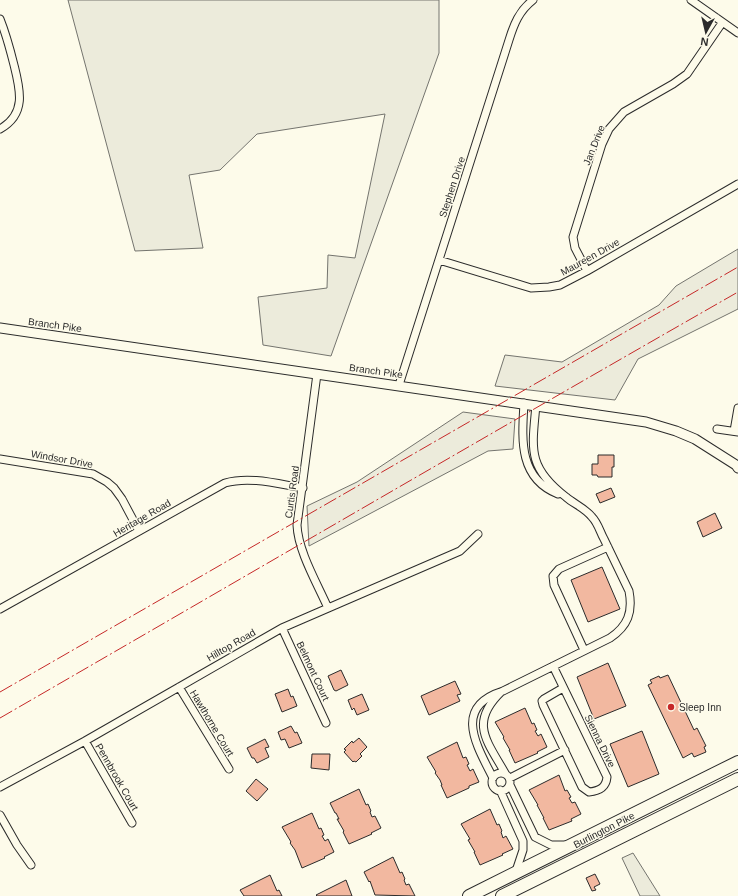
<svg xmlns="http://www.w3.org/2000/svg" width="738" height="896" font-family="Helvetica,sans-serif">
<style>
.green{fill:#ecebdb;stroke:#74746e}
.building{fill:#f2b8a0;stroke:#2b2b2b}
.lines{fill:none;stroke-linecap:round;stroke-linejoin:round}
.minor-casing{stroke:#2b2b2b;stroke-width:9}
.tertiary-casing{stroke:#2b2b2b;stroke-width:11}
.trunk-casing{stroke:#2b2b2b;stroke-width:14}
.minor{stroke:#fdfbea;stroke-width:7}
.tertiary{stroke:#fdfbea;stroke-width:9}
.trunk{stroke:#fdfbea;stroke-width:12}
.power{stroke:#c62828;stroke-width:1;stroke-dasharray:14 3 2 3;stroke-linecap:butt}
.poi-dot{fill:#c62828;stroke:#fdfbea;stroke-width:1.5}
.labels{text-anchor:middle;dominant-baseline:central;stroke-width:3;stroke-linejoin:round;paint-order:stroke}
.street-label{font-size:10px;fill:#2b2b2b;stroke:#fdfbea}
.poi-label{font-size:10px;fill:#2b2b2b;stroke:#fdfbea;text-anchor:start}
</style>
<rect width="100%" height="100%" fill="#fdfbea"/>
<path class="green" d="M68,0H439V53L331,356L263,345L258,297L327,288L328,255L355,258L385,114L257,134L220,170L189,175L203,248L135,251Z
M738,249V309L638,359L615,400L495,386L505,355L562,362L659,305L676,286Z
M463,412L515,419L513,449L488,451L309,546L307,506L357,482Z
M633,853L660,896H640L622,858Z"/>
<path class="building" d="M598,455H614V467H612V477H598L597,475H592V464H598Z
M611,488L615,497L600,503L596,494Z
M715,513L722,528L703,537L697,522Z
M602,567L620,609L588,622L571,580Z
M608,663L626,706L594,719L577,677Z
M341,670L348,685L336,691L334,690L328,676Z
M668,675L694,730L697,728L706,746L704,747L706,752L694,757L692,753L683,758L648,685L652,683L650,680L659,676L660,678Z
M455,681L461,694L457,695L460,701L429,715L421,696Z
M288,689L291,697L293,696L297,706L282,712L275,694Z
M362,694L369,710L357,715L354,708L352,710L348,700Z
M525,708L532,724L534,723L537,730L535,731L538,736L541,734L547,747L537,752L538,753L515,763L509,750H510L503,738L504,737L495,722Z
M291,726L295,733L297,732L302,743L289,748L285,739L281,740L278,732Z
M642,731L659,774L628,787L610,744Z
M359,738L367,747L360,754L362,756L356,762L354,761L353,762L344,752L346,750L344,749L352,741L353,743Z
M265,739L269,747L265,748L269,757L257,763L254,758H252L247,748Z
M457,742L463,758L466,757L469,764L467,765L470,771L473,769L479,782L469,786V788L447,798L441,785H442L440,780L435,773L436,772L427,757Z
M312,754H330L329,770L311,768Z
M559,775L565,791L567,790L571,797L569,798L572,803L575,802L581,814L571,819L572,821L549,830L543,818H544L537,805H538L529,790Z
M256,779L268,789L257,801L246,791Z
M359,789L366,805L368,804L371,811L370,812L372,817L375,816L381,828L371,833L372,834L349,844L343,832L344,831L337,819H339L336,813H335L330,803Z
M490,809L497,825L499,824L502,831L501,832L503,838L506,836L513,849L502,854L503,855L480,865L474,852H475L468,840L470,839L461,824Z
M312,813L319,829L321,828L324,835L322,836L325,841L328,839L334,852L324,857L325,858L302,868L295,850L290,843L291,842L282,827Z
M393,857L400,873L402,872L405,879L404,880L406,885L409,884L415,896L375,895L370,881L369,882L364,872Z
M595,874L600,884L594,887L596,890L592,891L586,878Z
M270,875L277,891L279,890L282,896H244L240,890Z
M346,880L352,896H317L316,895Z"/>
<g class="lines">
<g class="minor-casing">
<path id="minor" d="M691,0L738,33
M0,19C6,34 10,49 14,65C20,89 27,114 0,129
M439,260L531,288L549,287L560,285L587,271L738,184
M587,271L575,248L573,237L602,144L609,129L624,112L673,84L687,74L722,23
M317,374L297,525C298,551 317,583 328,608
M399,385L509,40C514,24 519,11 533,0
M524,403C522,439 518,478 558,494
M717,429L738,432
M734,431L738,408
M0,459L93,474L107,482L114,488L122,499L139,531
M0,609L225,483C250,476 278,484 303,488
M282,628L326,723
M584,650L554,585L553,576L559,569L608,547
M553,666C571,703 589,740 607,777C606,788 599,791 589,792L582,787L543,705L542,701L544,699L563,688
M179,687L229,769
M501,692C469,723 487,741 505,773
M85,741L132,823
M492 782a9 9 0 1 1 18 0a9 9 0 1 1-18 0Z
M493,778C477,746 452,707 503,691L610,638C628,626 633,612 629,591C621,574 612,556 604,539C600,532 598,523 592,517C585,508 574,504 566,497C527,467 532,449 536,405
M510,778L565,750
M510,785L535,837L551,845H567
M0,787L85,741L282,628L460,551L478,534
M500,790L523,841V850L515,874
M0,815L17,845L31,865"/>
</g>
<g class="tertiary-casing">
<path id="tertiary" d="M0,328L646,422L676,431L695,439L736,465L738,468"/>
</g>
<g class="trunk-casing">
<path id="trunk" d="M469,896L738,762
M502,896L738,779"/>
</g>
<use href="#minor" class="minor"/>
<use href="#tertiary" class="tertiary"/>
<use href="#trunk" class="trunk"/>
<path class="power" d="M0,692L738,267
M0,718C246,576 491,433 738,292"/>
</g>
<circle class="poi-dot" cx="671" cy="707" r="4"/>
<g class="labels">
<g class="street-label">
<text transform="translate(594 145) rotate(-68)">Jan Drive</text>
<text transform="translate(452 187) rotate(-72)">Stephen Drive</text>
<text transform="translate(590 257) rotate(-29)">Maureen Drive</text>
<text transform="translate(55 325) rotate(8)">Branch Pike</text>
<text transform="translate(376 371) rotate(8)">Branch Pike</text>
<text transform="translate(62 459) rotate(10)">Windsor Drive</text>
<text transform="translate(292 492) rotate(-82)">Curtis Road</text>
<text transform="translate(142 518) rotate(-30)">Heritage Road</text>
<text transform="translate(231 645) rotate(-30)">Hilltop Road</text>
<text transform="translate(313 671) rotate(65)">Belmont Court</text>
<text transform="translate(212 723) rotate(59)">Hawthorne Court</text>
<text transform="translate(600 741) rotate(64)">Sienna Drive</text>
<text transform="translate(117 777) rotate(60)">Pennbrook Court</text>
<text transform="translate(604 830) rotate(-27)">Burlington Pike</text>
</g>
<g class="poi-label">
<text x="679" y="707">Sleep Inn</text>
</g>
</g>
<g transform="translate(706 32) rotate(188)" stroke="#fdfbea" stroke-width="3" paint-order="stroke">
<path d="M0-3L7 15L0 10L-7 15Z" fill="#2b2b2b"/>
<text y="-6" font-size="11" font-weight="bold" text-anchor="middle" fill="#2b2b2b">N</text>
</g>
</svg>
